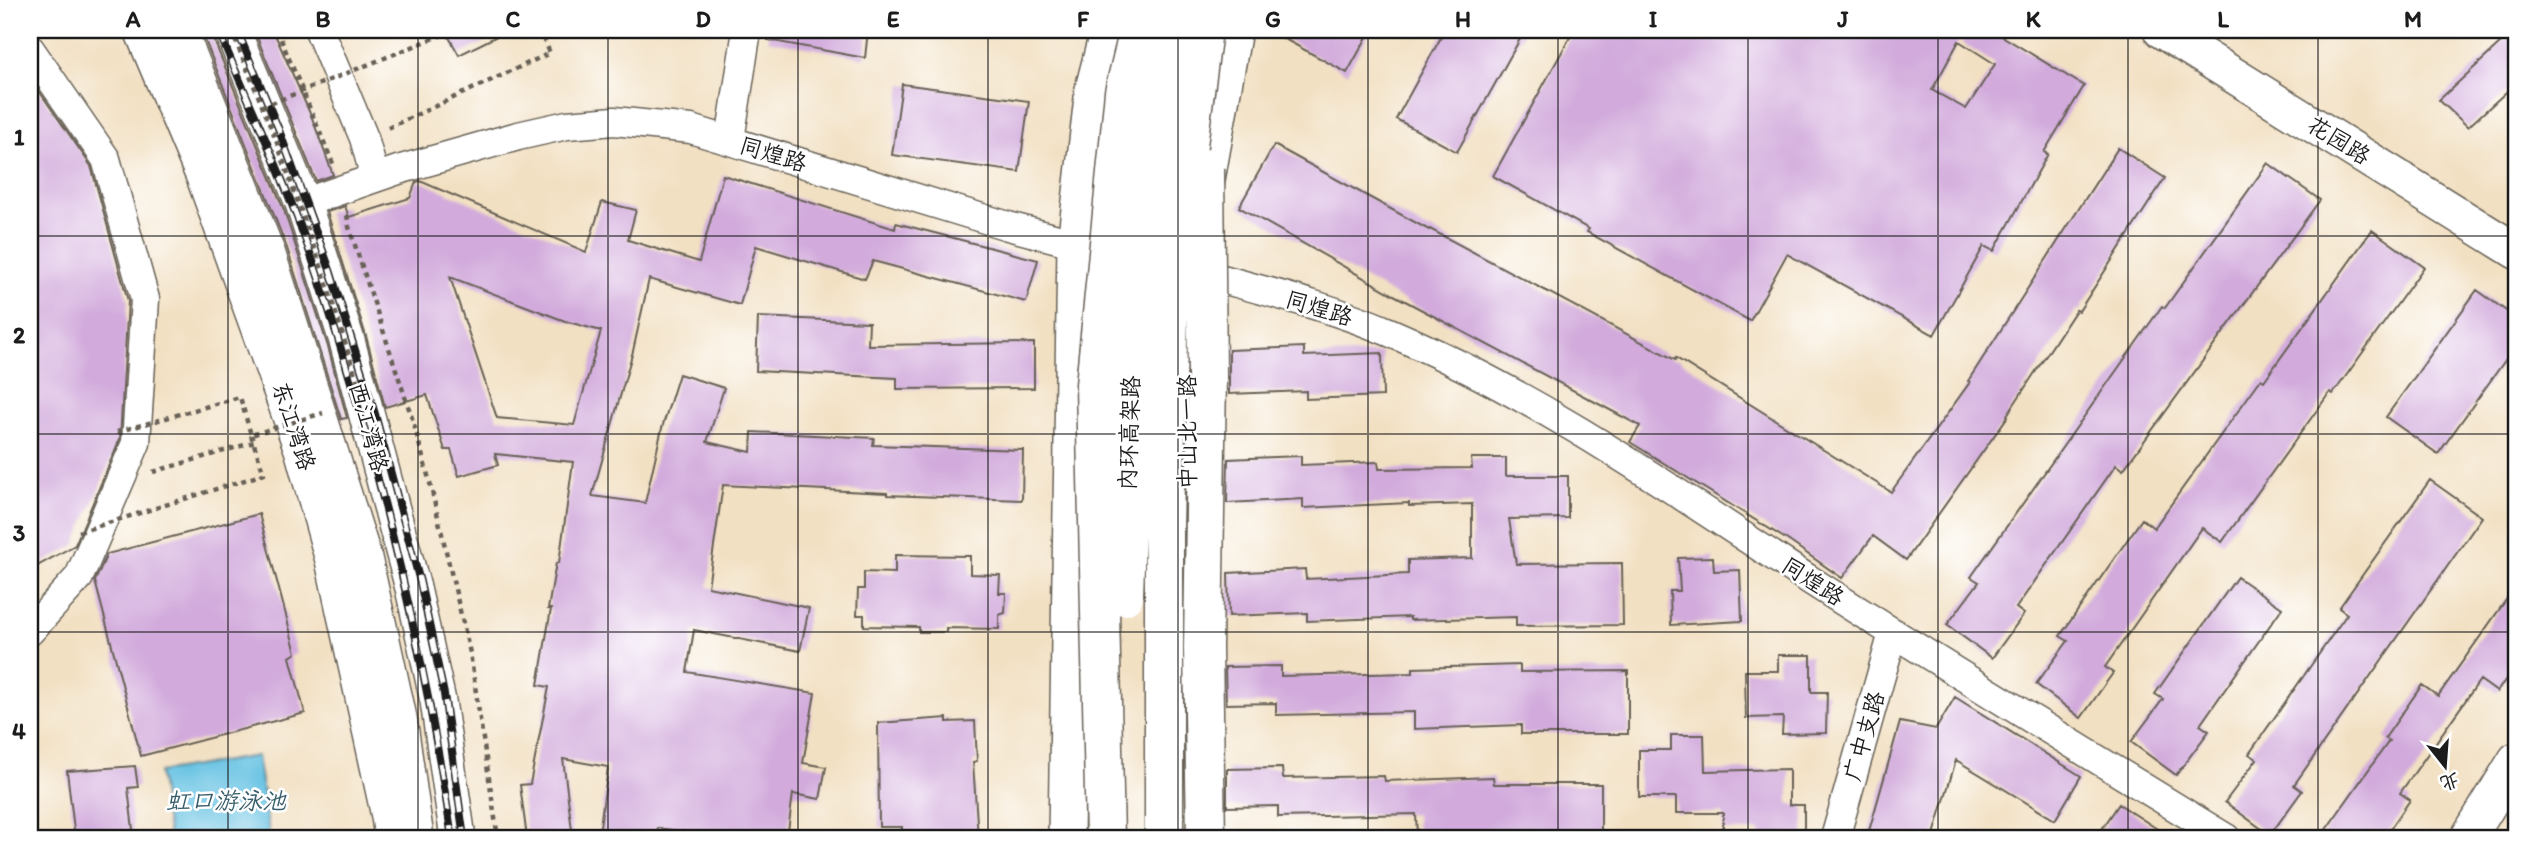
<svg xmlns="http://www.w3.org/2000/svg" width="2546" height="868" font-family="Itim,'LXGW WenKai TC',sans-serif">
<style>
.water{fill:#64c1e2;stroke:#406e7f;stroke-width:2}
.building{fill:#d2abdc;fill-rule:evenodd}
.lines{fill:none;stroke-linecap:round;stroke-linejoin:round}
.minor-casing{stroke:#676156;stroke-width:31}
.major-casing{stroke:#676156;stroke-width:38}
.path{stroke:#676156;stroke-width:4.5;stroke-dasharray:5 5;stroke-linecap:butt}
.minor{stroke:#fff;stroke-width:28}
.major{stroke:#fff;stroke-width:35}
.rail-casing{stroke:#1c1c1c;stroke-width:8}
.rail{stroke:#fff;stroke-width:5;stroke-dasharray:16;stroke-linecap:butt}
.highway-bridge-casing{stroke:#676156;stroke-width:41;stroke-linecap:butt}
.path-bridge{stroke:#676156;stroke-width:4.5;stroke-dasharray:5 5;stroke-linecap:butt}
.highway-bridge{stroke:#fff;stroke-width:38}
.grid{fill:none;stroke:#1c1c1c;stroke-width:2;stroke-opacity:0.55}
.labels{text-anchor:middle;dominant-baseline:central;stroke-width:5;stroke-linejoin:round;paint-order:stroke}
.street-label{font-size:23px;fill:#1c1c1c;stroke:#fff}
.water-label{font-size:24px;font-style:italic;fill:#395e6b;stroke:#fff}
.neatline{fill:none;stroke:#1c1c1c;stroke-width:2.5}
.grid-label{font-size:23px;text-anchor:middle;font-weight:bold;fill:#1c1c1c}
</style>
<rect width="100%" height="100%" fill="#fff"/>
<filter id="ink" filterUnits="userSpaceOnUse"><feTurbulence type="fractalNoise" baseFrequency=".0143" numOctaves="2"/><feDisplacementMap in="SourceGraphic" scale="14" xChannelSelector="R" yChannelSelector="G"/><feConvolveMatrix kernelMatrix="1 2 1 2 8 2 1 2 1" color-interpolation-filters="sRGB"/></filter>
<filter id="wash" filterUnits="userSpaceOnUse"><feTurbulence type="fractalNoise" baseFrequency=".00686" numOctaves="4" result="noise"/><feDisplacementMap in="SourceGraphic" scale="28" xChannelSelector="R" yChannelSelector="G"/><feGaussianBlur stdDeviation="1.57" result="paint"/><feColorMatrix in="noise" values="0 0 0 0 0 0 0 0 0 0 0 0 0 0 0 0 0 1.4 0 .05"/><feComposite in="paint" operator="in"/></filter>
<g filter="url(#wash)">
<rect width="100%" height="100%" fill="#f2e0c2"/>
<path class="water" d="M257,756L270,838H169L159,772Z"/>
<g id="blocks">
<path class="building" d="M201,30H212L213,38L284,210L328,347L347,418L341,419L287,248Z
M254,30H273L312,118L333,175L316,181Z
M445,30H509L459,55Z
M769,30H868L865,58L768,40Z
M1268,30H1371L1347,73Z
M1445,30H1525L1457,152L1396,119Z
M1574,30H1992L2084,86L2044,152L2048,154L1994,251L1984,246L1934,335L1787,254L1750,321L1587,232L1589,229L1493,176ZM1959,41L1995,64L1966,109L1932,90Z
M2515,30L2516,83L2468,127L2439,100Z
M30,78L91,166L128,301L120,439L75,545L30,570Z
M902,84L1029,101L1019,172L892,155Z
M1274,145L1429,230L1430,229L1675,360L1676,358L1891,492L1970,382L1968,381L2118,148L2165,178L2079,311L2076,310L2007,415L2008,416L1906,560L1873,536L1842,578L1789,541L1630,442L1640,426L1394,295L1239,207Z
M2268,163L2320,200L2123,470L2116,465L2016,608L2024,614L1992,658L1947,625L1979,582L1971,577L2162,306L2165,308Z
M723,175L895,229L896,223L1038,260L1026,302L873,261L865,279L756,246L740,305L649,279L633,351L592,496L645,503L662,428L679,374L724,388L707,442L751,452L752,432L874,438L873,445L1023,450L1022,500L887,495V493L723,485L708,587L809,608L800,651L694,630L687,672L815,693L803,763L826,767L820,799L793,794L787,838H729L658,828L656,838H632L599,834L608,767L563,759L573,838H527L520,785L530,784L549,687L538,685L551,609H548L556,563H559L573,462L495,454L498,465L459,476L451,450H445L427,395L385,407L366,336L327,212L345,206L349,217L410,198L416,182L420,181L586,252L602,202L636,210L628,240L699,262ZM450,277L565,321L601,331L574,425L497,418Z
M2372,230L2424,267L2333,394L2330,392L2222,542L2202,528L2105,667L2113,673L2081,718L2036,684L2068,641L2060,636L2142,519L2154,528L2261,379L2264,381Z
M2477,290L2516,318V345L2438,454L2386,417Z
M758,317L869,322L868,345L1034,343V388L897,389V378L756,371Z
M1304,347V356L1382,353L1383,396L1306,399V391L1229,394V350Z
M1301,456V465L1378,462L1379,469L1472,468L1471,458H1506V476H1568V518L1509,519L1516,564L1622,563L1623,625L1516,626V617L1410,620V617L1307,621V613L1229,616L1228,573L1305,569L1306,579L1408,574V560L1472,558V504L1409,506V503L1303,508V499L1227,503L1228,459Z
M2430,480L2482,517L2294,785L2302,791L2270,835L2225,802L2257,759L2249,754L2347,614L2339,608Z
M259,514L296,653L290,657L305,713L141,756L95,581L107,554Z
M895,555L970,556V574L1000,575L999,593H1006L1005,613L999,615V629L946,628V632H919V627L864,626V615H857L858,589H864V572L895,573Z
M1713,557L1714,571L1740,570L1742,621L1671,625L1670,591H1680L1678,558Z
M2237,577L2282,608L2200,725L2209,731L2176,775L2131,742L2163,699L2155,694Z
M2516,586V664L2497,692L2480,680L2400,793L2410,800L2384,838H2320L2389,741L2385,738L2422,685L2438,696Z
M1778,655H1811V692H1827L1826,733L1782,734L1783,717L1746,718L1745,671H1778Z
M1520,665V672L1628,671V734H1521V725L1414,729V712L1276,715V703L1226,704L1225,667L1281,666V676L1413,673V668Z
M1955,697L2081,776L2055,820L1956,760L1933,838H1867L1900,722L1936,729Z
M947,718V722L975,721L977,761L973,762L978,838H902V827H879L878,723Z
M1671,735H1704L1705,771L1789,769V805H1804V838H1760V831H1723V813H1676V797H1639V750H1671Z
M135,766L138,787L128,788L134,838H75L67,771Z
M1282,768L1283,778L1384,776L1385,781L1493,777L1494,784H1601V838H1417L1416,814L1278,817V806L1227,807V769Z
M2119,804L2171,838H2096Z"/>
</g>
</g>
<g filter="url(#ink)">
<use href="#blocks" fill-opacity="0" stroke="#676156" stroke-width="2"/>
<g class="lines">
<g class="minor-casing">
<path id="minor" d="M319,30L364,138L375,178
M30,49L106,159L145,299L136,443L79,577L30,631
M730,140L747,30
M303,203L398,170L518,136L567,125L614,121L691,129L1008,226L1096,249
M1190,270C1256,289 1326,305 1389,332C1539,396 1674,491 1810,580C1947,668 2087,753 2226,838
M1835,838L1893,633"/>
</g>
<g class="major-casing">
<path id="major" d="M142,30L204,177L302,449L333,560L389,816L392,838
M179,30L268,255L364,558L399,718L416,838
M232,30L303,203L347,341L413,588L438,701L458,838
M2161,30L2516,251
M1204,196L1234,30
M1186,544L1185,409L1189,306
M1066,838L1075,244L1093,89L1108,30
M2468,838L2516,760"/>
</g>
<path class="path" d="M277,30L334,166
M388,128L550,53L540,30
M347,215L349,227L413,421L430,483L470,653L498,838
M153,472L258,441"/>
<use href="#minor" class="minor"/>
<use href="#major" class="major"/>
<g class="rail-casing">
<path id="rail" d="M218,30C253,111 290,192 318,276C378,459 424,648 452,838
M237,30L279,130L330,270L375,414L420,582L444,694L464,838"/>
</g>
<use href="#rail" class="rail"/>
<g class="highway-bridge-casing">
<path id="highway-bridge" d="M1205,168L1207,375L1203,648L1206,838
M1124,596L1134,294L1169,30
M1105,838L1095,385L1124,92L1139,30
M1164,838V528L1169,290L1203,30"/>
</g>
<path class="path-bridge" d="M231,30L273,132L323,272L365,406
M262,107L447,33
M117,432L240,397L251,435L323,413
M79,532L264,474L251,435"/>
<use href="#highway-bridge" class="highway-bridge"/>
</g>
</g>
<path class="grid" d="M228,30V838M418,30V838M608,30V838M798,30V838M988,30V838M1178,30V838M1368,30V838M1558,30V838M1748,30V838M1938,30V838M2128,30V838M2318,30V838M30,236H2516M30,434H2516M30,632H2516"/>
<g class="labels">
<g class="street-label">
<text transform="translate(2339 140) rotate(32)">花园路</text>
<text transform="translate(773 154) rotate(17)">同煌路</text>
<text transform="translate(1319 308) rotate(17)">同煌路</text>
<text transform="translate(294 426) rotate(72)">东江湾路</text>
<text transform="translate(369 427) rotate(75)">西江湾路</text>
<text transform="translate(1187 432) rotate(-90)">中山北一路</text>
<text transform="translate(1129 433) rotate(-88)">内环高架路</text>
<text transform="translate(1813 581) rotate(33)">同煌路</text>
<text transform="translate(1864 736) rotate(-74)">广中支路</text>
</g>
<g class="water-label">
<text x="226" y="800">虹口游泳池</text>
</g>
</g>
<rect width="2546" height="868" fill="none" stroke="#fff" stroke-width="77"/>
<g transform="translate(2445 766) rotate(163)" stroke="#ffffff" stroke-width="5" paint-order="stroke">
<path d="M0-5L12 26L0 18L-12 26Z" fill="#1c1c1c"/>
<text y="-10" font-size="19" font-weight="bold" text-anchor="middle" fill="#1c1c1c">北</text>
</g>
<rect x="38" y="38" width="2470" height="792" class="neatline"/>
<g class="grid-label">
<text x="133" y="27">A</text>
<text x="323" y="27">B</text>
<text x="513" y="27">C</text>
<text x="703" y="27">D</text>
<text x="893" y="27">E</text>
<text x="1083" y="27">F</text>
<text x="1273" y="27">G</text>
<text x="1463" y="27">H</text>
<text x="1653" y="27">I</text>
<text x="1843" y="27">J</text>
<text x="2033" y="27">K</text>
<text x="2223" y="27">L</text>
<text x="2413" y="27">M</text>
<text x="19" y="145">1</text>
<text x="19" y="343">2</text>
<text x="19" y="541">3</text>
<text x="19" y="739">4</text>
</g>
</svg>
